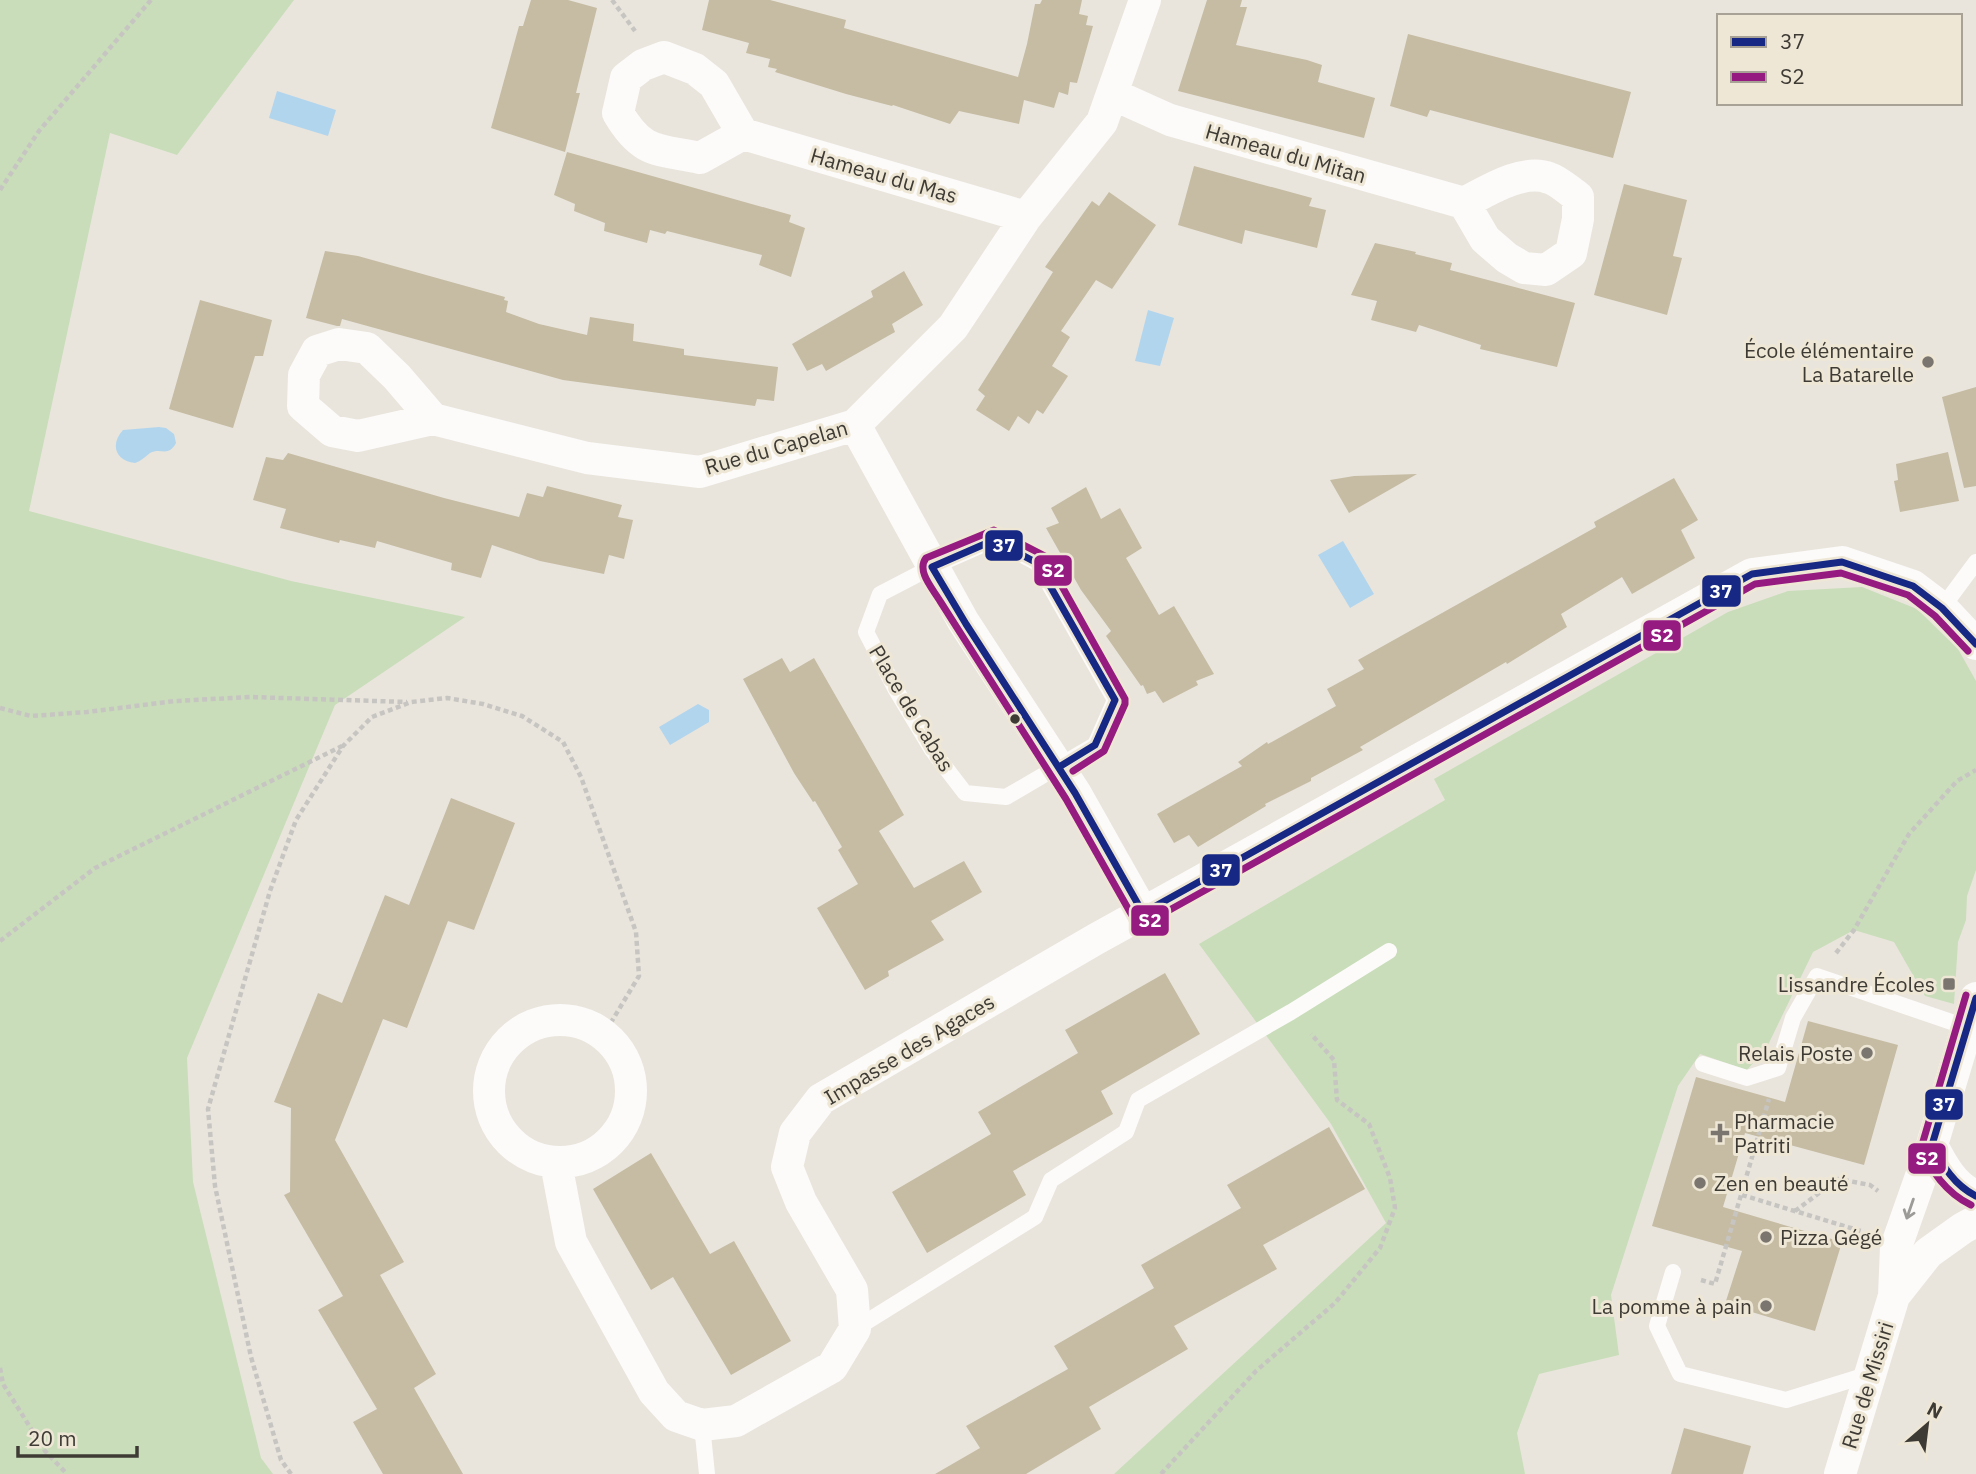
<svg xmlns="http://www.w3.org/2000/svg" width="1976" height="1474" font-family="'IBM Plex Sans',sans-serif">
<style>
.green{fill:#c9ddba}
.water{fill:#b2d5ee}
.building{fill:#c6bca4}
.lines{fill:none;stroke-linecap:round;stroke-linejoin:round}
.path{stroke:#c7c5c2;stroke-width:4.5;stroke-dasharray:5 3.5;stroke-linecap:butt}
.lane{stroke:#fcfbfa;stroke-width:16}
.street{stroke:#fcfbfa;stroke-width:32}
.bus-1-casing{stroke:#efe7d6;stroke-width:12}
.bus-2-casing{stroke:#efe7d6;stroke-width:12}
.bus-1{stroke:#162883;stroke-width:7}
.bus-2{stroke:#951b81;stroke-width:7}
.oneway{stroke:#9d9b98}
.poi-dot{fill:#7a766f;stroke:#efe7d6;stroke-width:2.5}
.bus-dot{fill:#3e3b35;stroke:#efe7d6;stroke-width:2.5}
.labels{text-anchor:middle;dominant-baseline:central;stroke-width:6;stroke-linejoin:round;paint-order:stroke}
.street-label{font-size:21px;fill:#3e3b35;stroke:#efe7d6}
.poi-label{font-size:21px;fill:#3e3b35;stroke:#efe7d6;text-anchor:end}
.line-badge{stroke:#efe7d6;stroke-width:2.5}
.badge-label{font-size:19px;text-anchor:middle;font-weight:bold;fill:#fff}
</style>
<rect width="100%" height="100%" fill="#e9e5dc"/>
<path class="green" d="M0,0H294L177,155L110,133L29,511L291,581L465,617L335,705L187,1058L193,1182L261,1458L273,1474H0Z
M1862,587L1917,609L1958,649L1976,681V870L1967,896L1966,920L1958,942L1954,1004L1925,996L1894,942L1854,930L1813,952L1767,1047L1747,1070L1700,1054L1678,1086L1611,1295L1619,1355L1539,1374L1517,1433L1525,1474H1114L1386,1223L1331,1124L1199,944L1445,800L1434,779L1728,612L1788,591Z"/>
<path class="water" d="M277,91L336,110L328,136L269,118Z
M1148,310L1174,318L1160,366L1135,361Z
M159,427L166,428L174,434L176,443C168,458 161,447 150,453C145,457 141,461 135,463C115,461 110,444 123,430Z
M1343,541L1374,594L1350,608L1318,555Z
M698,704L709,710V722L670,745L659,727Z"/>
<path class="building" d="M531,0H568L597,8L576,93H580L565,152L491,128L519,26H523Z
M709,0H770L846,20L844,28L1018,77L1027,44L1035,4H1040L1042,0H1082L1079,14L1088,16L1086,25L1093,26L1077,83L1070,82L1068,95L1059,92L1054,108L1024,100L1019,124L959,111L950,124L893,105L892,106L846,94L775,72L777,69L768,67L770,59L746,53L749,43L702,30Z
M1207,0H1242L1240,7H1247L1236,45L1307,60L1322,65L1318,82L1375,98L1364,138L1178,91Z
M1408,34L1631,92L1613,158L1430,110L1427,117L1390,106Z
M567,152L791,215L789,222L805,228L791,277L759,265L762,255L667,231L665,234L650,230L647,243L604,231L605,223L574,211L575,204L554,195Z
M1194,166L1312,198L1309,206L1326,210L1317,248L1245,230L1242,244L1178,225Z
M1624,184L1687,200L1673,256L1682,258L1667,315L1594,295Z
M1109,192L1156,225L1112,289L1096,280L1061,331L1070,337L1052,366L1068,376L1043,414L1037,410L1029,424L1018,416L1009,431L976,410L985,396L978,390L1053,272L1045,267L1092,201L1099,206Z
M1375,243L1416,252L1415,254L1452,263L1450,270L1575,303L1557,367L1480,349L1481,345L1419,325L1416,332L1371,320L1377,301L1351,295Z
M325,251L358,256L505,297L504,300L508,301L506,312L539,324L587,335L590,317L634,324L633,341L684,349V355L778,367L774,401L757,399L755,406L563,380L342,319L340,326H337L306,318Z
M904,271L923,305L892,324L895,332L826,371L822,364L807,371L792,344L873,297L871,291Z
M200,300L272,320L263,356H255L233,428L169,409Z
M1976,387V486L1964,488L1942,397Z
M1948,452L1959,501L1900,512L1894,481L1898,480L1896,464Z
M288,453L444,498L519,517L527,493L543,497L547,486L622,505L618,517L633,520L624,559L609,555L604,574L540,561L492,545L481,578L451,570L452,563L377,541L375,548L340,540L339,543L280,528L286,509L253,500L266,457L283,460Z
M1417,474L1349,513L1330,480L1354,476Z
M1674,478L1698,520L1681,530L1695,558L1632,594L1622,577L1561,614L1567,627L1507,664L1506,662L1360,747L1363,750L1311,778V781L1265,804L1266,806L1198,847L1189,835L1174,843L1157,814L1242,766L1238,762L1267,742L1268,744L1336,706L1327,689L1364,669L1358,660L1596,527L1594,522Z
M1086,487L1101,519L1120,508L1142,548L1126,558L1159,615L1174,606L1214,674L1196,681L1198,685L1163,703L1155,691L1147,694L1143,685L1141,686L1106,636L1111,631L1081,590L1046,528L1059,523L1051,508Z
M782,658L790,672L814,658L904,815L879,831L914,888L964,861L982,892L931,921L944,940L888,971L889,976L865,990L817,908L858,884L838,850L842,847L815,801L813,802L794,773L743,679Z
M451,798L515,823L474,930L448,921L407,1028L383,1019L335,1140L404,1262L380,1275L436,1374L414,1388L463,1474H383L353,1422L377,1409L318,1310L343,1296L284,1195L290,1192L291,1108L274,1102L318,993L342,1003L385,895L409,905Z
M1165,973L1200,1034L1101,1091L1113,1114L1013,1171L1026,1195L927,1253L892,1192L991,1134L978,1112L1078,1053L1065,1030Z
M1808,1021L1898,1045L1864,1165L1745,1133L1723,1207L1842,1242L1815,1331L1725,1304L1742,1251L1652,1226L1696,1077L1785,1102Z
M1329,1127L1365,1189L1263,1245L1277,1269L1174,1326L1188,1349L1089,1407L1101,1429L1026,1474H935L980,1448L966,1426L1068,1369L1054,1346L1154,1288L1141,1265L1241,1208L1227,1185Z
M651,1153L710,1254L734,1241L791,1341L731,1375L673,1277L651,1290L593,1189Z
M1684,1428L1751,1446L1743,1474H1671Z"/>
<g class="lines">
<path class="path" d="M612,0L635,31
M0,190L39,131L151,0
M0,708L31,716L87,712L175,701L250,697L407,702
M0,941L95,868L342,746
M1836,953L1854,930L1909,834L1957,781L1976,770
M1742,1195L1864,1232
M1795,1211L1838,1179L1870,1185L1878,1191
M1701,1280L1715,1284L1769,1099
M0,1368L3,1384L45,1451L67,1474
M291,1474L281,1460L251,1357L215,1186L208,1109L270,891L296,820L343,746L372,717L411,702L447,698L483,704L522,716L563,742L581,777L636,932L639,976L604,1034
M1161,1474L1256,1371L1335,1303L1380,1248L1395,1208L1390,1178L1369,1124L1337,1100L1334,1060L1311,1034"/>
<path class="lane" d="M994,540L1037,563L1115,700L1095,745L1006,797L965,793L932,750L896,690L866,632L880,594L932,567Z
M1942,608L1976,562
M1703,1064L1747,1078L1778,1068L1793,1018L1817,976L1966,1027
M1673,1272L1657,1326L1680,1374L1786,1400L1870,1374
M855,1329L1035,1217L1051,1180L1126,1132L1138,1100L1291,1012L1389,951
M702,1425L707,1474"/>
<path class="street" d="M1112,94L1170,120L1464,203C1487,191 1523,168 1549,178C1559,181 1569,191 1578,197V219L1571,253L1546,270L1524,268L1507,258L1485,239L1464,203
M743,134L714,84L695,69L664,57L643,65L626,78L618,113C642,154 657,149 700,158L743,134L1026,217
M433,419L397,377L367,348L339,344L317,351L304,375L303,406L332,431L358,436L433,419L587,458L700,472L855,425L953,327L1026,217L1102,122L1145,0
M855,425L963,621L1076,794L1143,913L1752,574L1842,562L1913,586L1942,608L1976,644
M1976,998L1932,1145C1942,1165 1954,1187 1976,1196
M489 1091a71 71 0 1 1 142 0a71 71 0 1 1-142 0Z
M556,1163L571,1242L654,1392L676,1416L702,1425L736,1421L832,1367L855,1329L852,1290L801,1202L787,1167L795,1133L821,1099L1096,939L1143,913
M1894,1296L1928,1253L1963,1228L1976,1221
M1840,1474L1894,1296L1896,1247L1932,1145"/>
<g class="bus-1-casing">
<path id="bus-1" d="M1059,767L1095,745L1115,700L1037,563L994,540L932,567L966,624L1075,793L1143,913L1752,574L1842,562L1913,586L1942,608L1976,644
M1976,998L1932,1145C1943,1166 1954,1185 1976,1196"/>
</g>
<g class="bus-2-casing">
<path id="bus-2" d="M1073,771L1104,751L1125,704V699L1045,556L994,530L926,558C916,571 933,589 940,601L1066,799L1134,919L1142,923L1148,922L1755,584L1841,573L1908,595L1935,616L1968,651
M1966,995L1922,1145C1928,1170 1948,1194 1971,1205"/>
</g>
<use href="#bus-1" class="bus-1"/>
<use href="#bus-2" class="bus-2"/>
</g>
<defs><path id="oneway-shaft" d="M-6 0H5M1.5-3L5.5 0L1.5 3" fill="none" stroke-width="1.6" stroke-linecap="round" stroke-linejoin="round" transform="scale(1.75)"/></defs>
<use class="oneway" href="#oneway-shaft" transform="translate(1910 1209) rotate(109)"/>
<g class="poi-dot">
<circle cx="1928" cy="362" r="7"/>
<rect x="1942" y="977" width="14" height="14" rx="3.5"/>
<circle cx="1867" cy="1053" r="7"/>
<path d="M1716.5 1122.5h7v7h7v7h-7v7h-7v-7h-7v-7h7z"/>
<circle cx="1700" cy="1183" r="7"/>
<circle cx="1766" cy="1237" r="7"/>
<circle cx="1766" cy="1306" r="7"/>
</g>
<circle class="bus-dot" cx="1015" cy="719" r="6"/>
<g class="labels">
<g class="street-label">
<text transform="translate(1286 153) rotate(16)">Hameau du Mitan</text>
<text transform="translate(884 175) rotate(16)">Hameau du Mas</text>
<text transform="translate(776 447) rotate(-16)">Rue du Capelan</text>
<text transform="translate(912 708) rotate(59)">Place de Cabas</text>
<text transform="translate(909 1049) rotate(-31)">Impasse des Agaces</text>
<text transform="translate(1867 1385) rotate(-73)">Rue de Missiri</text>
</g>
<g class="poi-label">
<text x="1914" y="350">École élémentaire<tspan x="1914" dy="24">La Batarelle</tspan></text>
<text x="1935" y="984">Lissandre Écoles</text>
<text x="1853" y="1053">Relais Poste</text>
<text x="1734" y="1121" text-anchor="start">Pharmacie<tspan x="1734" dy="24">Patriti</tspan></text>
<text x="1714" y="1183" text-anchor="start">Zen en beauté</text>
<text x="1780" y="1237" text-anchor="start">Pizza Gégé</text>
<text x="1752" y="1306">La pomme à pain</text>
</g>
</g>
<g class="line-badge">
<rect x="984" y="529" width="40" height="33" rx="7" fill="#162883"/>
<rect x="1033" y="554" width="40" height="33" rx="7" fill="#951b81"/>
<rect x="1701" y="574" width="41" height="34" rx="7" fill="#162883"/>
<rect x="1642" y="619" width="40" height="33" rx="7" fill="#951b81"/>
<rect x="1201" y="853" width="40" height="34" rx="7" fill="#162883"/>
<rect x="1130" y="904" width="40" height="33" rx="7" fill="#951b81"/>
<rect x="1924" y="1088" width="40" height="33" rx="7" fill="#162883"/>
<rect x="1907" y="1142" width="40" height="33" rx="7" fill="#951b81"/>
</g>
<g class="badge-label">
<text x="1004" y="552">37</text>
<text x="1053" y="577">S2</text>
<text x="1721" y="598">37</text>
<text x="1662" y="642">S2</text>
<text x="1221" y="877">37</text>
<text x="1150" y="927">S2</text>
<text x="1944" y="1111">37</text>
<text x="1927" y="1165">S2</text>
</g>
<rect x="1717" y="14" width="245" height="91" fill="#efe7d6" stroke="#a8a296" stroke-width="2"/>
<rect x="1731" y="37" width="35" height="10" fill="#162883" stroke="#a8a296" stroke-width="2"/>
<text x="1780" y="49" font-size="21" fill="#3e3b35">37</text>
<rect x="1731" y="72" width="35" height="10" fill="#951b81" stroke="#a8a296" stroke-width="2"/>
<text x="1780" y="84" font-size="21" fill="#3e3b35">S2</text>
<g transform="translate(1927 1425) rotate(28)" stroke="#efe7d6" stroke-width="5" paint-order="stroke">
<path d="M0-5L12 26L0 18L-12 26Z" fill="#3e3b35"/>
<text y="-10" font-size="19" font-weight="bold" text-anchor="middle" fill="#3e3b35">N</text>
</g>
<path d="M18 1446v10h119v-10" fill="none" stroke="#3e3b35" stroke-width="3.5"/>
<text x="28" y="1446" font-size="21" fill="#3e3b35" stroke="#efe7d6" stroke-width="5" paint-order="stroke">20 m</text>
</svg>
